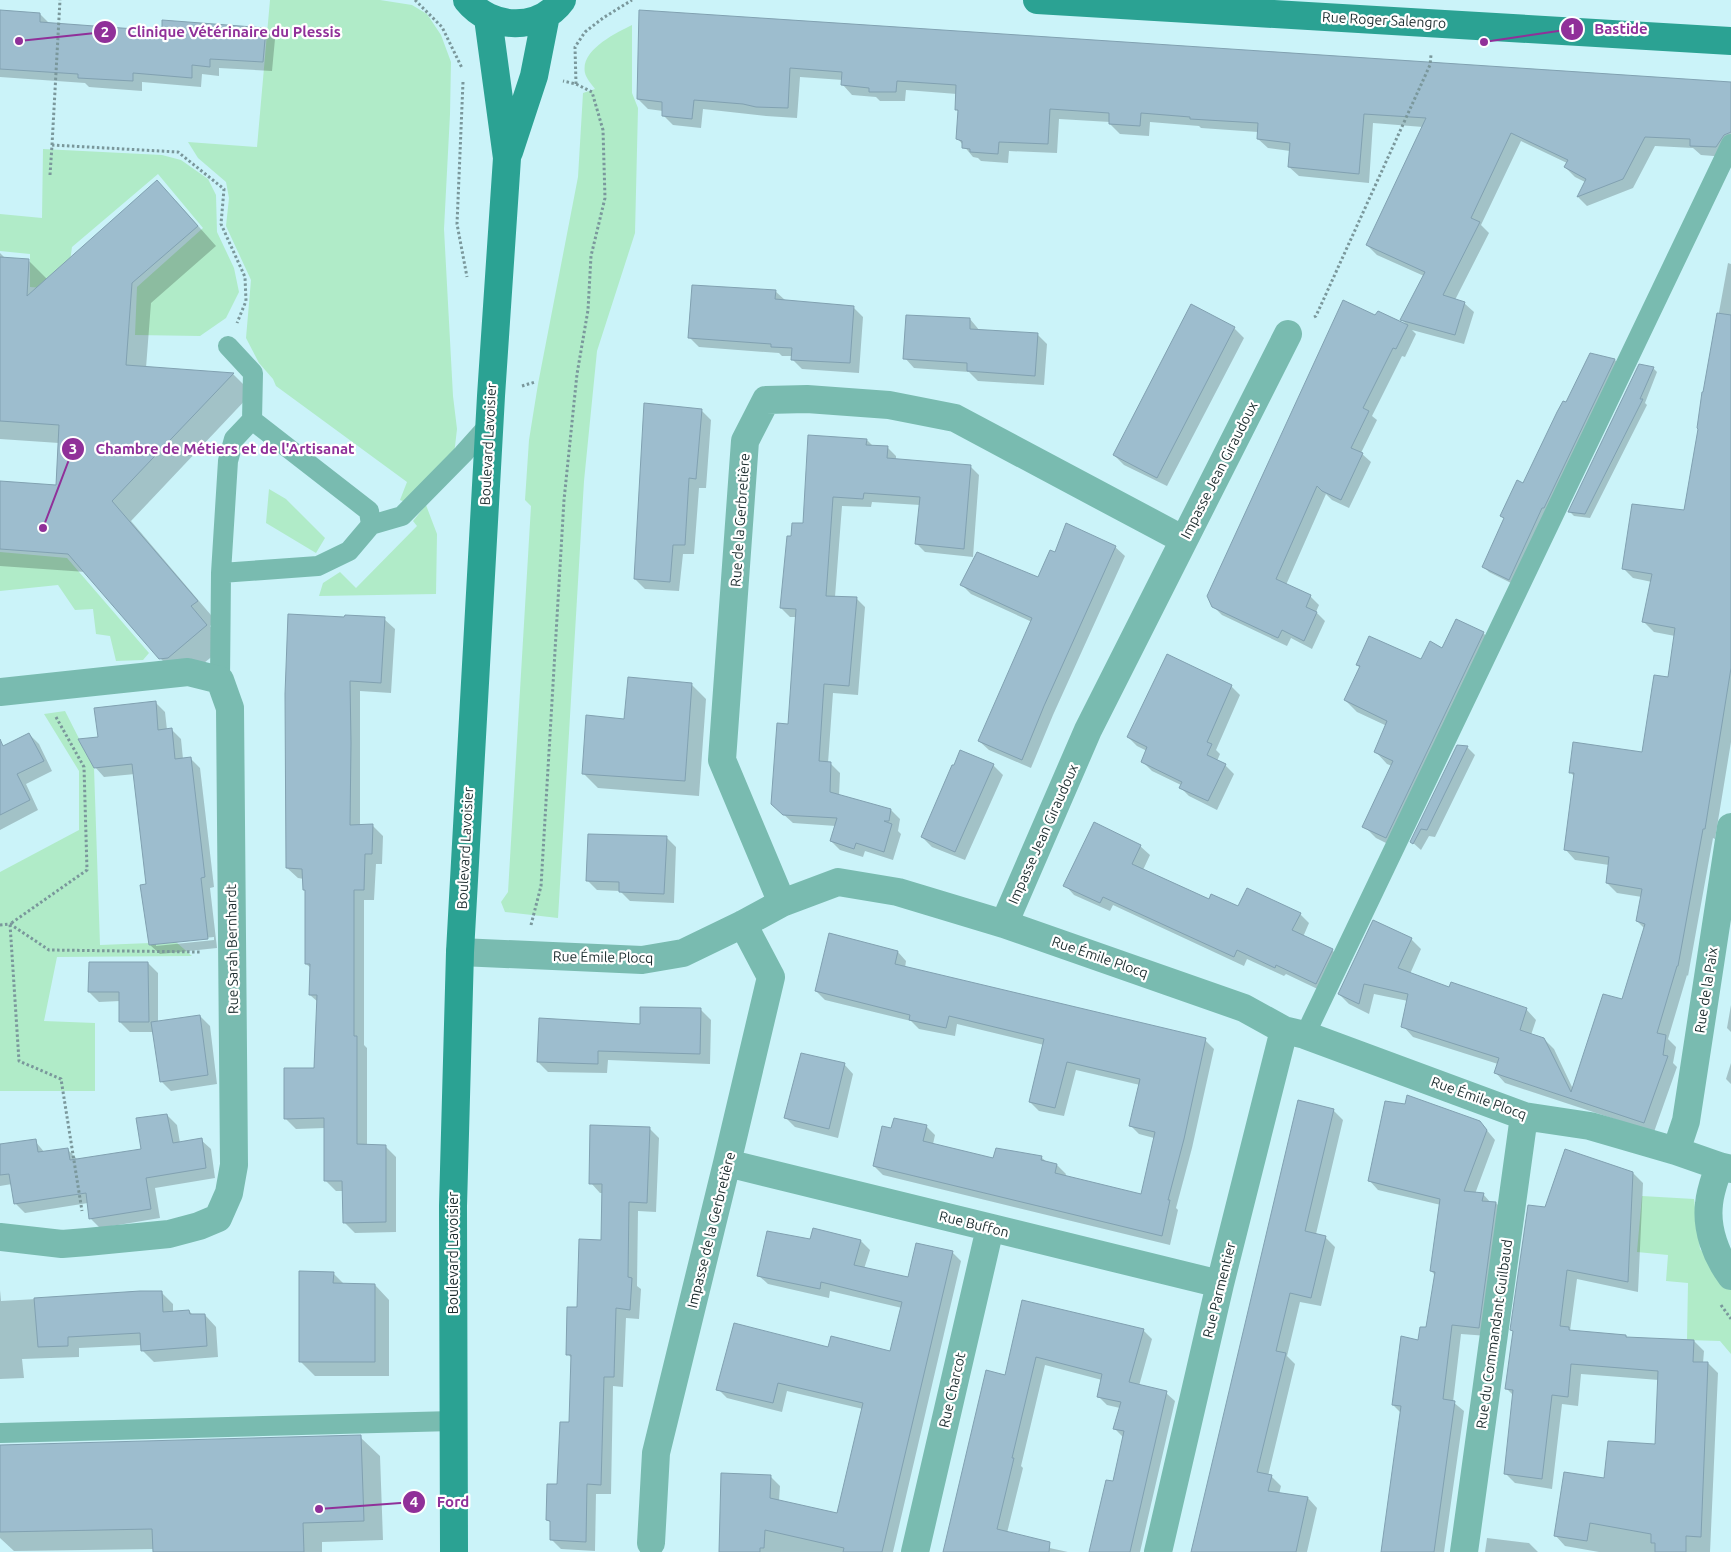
<svg xmlns="http://www.w3.org/2000/svg" width="1731" height="1552" font-family="Ubuntu,sans-serif">
<style>
.green{fill:#b0ebc8}
.shadow{fill:#0003;fill-rule:evenodd}
.building{fill:#9dbdce;stroke:#81a1b1}
.lines{fill:none;stroke-linecap:round;stroke-linejoin:round}
.path{stroke:#7a979b;stroke-width:3;stroke-dasharray:2.5 2.5;stroke-linecap:butt}
.service{stroke:#79bbb0;stroke-width:20}
.minor{stroke:#79bbb0;stroke-width:28}
.secondary{stroke:#2ba293;stroke-width:28}
.labels{text-anchor:middle;dominant-baseline:central;stroke-width:4.5;stroke-linejoin:round;paint-order:stroke}
.street-label{font-size:14px;fill:#1c2c2e;stroke:#fff}
.leader{fill:none;stroke:#903099;stroke-width:2}
.callout-dot{fill:#903099;stroke:#fff;stroke-width:2}
.mark-label{font-size:15px;text-anchor:middle;font-weight:bold;fill:#fff}
.callout-label{font-size:15px;text-anchor:middle;font-weight:bold;fill:#903099;stroke:#fff;stroke-width:4.5;stroke-linejoin:round;paint-order:stroke}
</style>
<rect width="100%" height="100%" fill="#cbf3f9"/>
<path class="green" d="M270,0H380L412,5L427,14L441,35L451,62L450,114L444,229L453,396L457,429L454,455L405,502L400,500L407,482L276,386L273,379L259,363L246,338L251,280L226,226L229,198L226,182L198,158L188,142L257,147Z
M632,25V93L638,108L635,233L597,351L584,481L558,918L505,912L501,902L508,892L531,506L525,500L529,440L538,384L578,177L583,93L595,89C592,85 586,78 585,73C580,50 616,33 632,25Z
M43,149L162,155L181,160L208,179L216,195L217,232L234,268L239,292L226,318L200,336L135,335L137,287L203,228L158,174L72,247L66,290L30,287V254L0,251V214L42,218Z
M269,489L286,499L325,538L316,553L266,523Z
M426,505L437,534L436,594L319,596L323,583L340,572L356,588L417,526L413,521Z
M0,552L67,558L149,653L143,660L116,661L110,636L96,634L93,609L75,610L58,585L0,591Z
M65,711L94,768L100,945L176,942L192,956L57,957L44,1021L95,1023V1091H0V872L79,830V771L44,714Z
M1642,1196L1694,1199L1700,1249L1731,1284V1354L1720,1341L1687,1340L1688,1283L1666,1281L1668,1255L1637,1252Z"/>
<path class="shadow" d="M0,11L40,14L50,24L163,32L265,29L275,39L272,71L219,68V76L202,74L201,87L142,82V91L89,87L85,83L0,77Z
M640,11L1731,84V148L1726,157L1701,155L1693,148L1655,146L1633,188L1587,206L1578,197L1585,182L1575,177L1565,167L1567,163L1521,141L1481,225L1489,233L1455,300L1464,303L1474,312L1464,344L1412,330L1416,334L1405,357L1402,356L1372,416L1377,420L1361,453L1371,462L1349,508L1332,500L1326,494L1286,585L1310,596L1319,605L1316,612L1325,621L1312,649L1291,638L1287,646L1222,615L1213,606L1376,316L1407,325L1402,320L1424,276L1377,255L1367,245L1423,127L1373,123L1369,183L1299,176L1289,167L1290,151L1268,148L1258,139V132L1201,128L1199,126L1150,122L1149,136L1120,134L1110,124V122L1059,119L1057,153L1009,151L1008,163L981,161L978,158L973,157L958,139L959,112L956,109L957,94L906,90L905,101H880L876,97L852,95L843,85V80L800,77L797,118L766,116L703,109L701,128L673,125L663,115V111L648,109L638,99Z
M176,201L216,246L151,303L146,368L233,374L252,393L131,521L216,621L210,626L226,645L187,677L180,678L160,658L86,572L0,566V482L57,486L59,443L0,439V253L5,258L28,260L47,279Z
M1728,263L1731,264V742L1715,839L1713,838L1688,976L1687,975L1668,1039L1676,1047L1673,1063L1677,1067L1654,1132L1505,1083L1495,1072L1498,1064L1413,1037L1403,1026L1408,1001L1374,994L1369,1014L1349,1004L1339,994L1411,939L1421,949L1410,974L1450,989L1526,1009L1536,1020L1531,1035L1544,1039L1554,1049L1573,1089L1623,1000L1645,929L1637,921L1642,897L1617,893L1607,883L1609,865L1575,860L1565,849L1575,777L1570,772L1643,754L1669,678L1675,636L1654,632L1644,622L1652,582L1633,578L1623,568L1685,511L1704,394Z
M775,291L785,300L853,307L863,317L859,373L802,369L792,359V356H782L779,353L699,347L689,337Z
M1191,306L1234,328L1244,338L1167,486L1124,465L1114,455Z
M970,319L980,331L1037,334L1047,344L1044,385L978,381L969,372L914,368L905,358Z
M1615,360L1620,366L1515,585L1489,572L1483,566L1505,519L1501,516L1523,484L1566,404Z
M1653,368L1657,372L1645,403L1647,405L1590,518L1574,516L1570,512Z
M701,410L711,420L706,488H699L694,554H683L679,591L645,589L635,579Z
M867,440L873,446L887,447L896,456V460L970,466L979,475L973,557L925,552L916,543L920,505L872,502L871,507L842,506L835,597L856,598L865,607L858,695L833,693L828,763L831,764L840,773L839,796L891,810L900,819L898,831L901,834L893,860L865,851L863,857L840,850L831,841L836,826L793,823L782,813L797,617H790L781,608L792,537L804,524Z
M1115,547L1125,556L1053,715L1031,768L989,750L979,741L1032,622L971,594L962,585L1039,579L1055,554Z
M384,619L395,629L391,693L360,691V826H373L383,836L382,864H376L374,900H364V1045L367,1048V1146H385L396,1157V1232L355,1233L344,1222L343,1191H336L325,1180V1128L296,1129L286,1119L316,1069L318,1002L310,995L311,968L306,964L307,892L304,890V879L298,878L287,868L286,694Z
M1483,633L1495,644L1398,849L1376,838L1364,826L1392,766L1387,764L1376,752L1387,726L1357,712L1345,700L1360,668L1357,665L1422,661L1443,649Z
M691,684L706,699L699,796L598,788L583,773L625,720Z
M1231,686L1240,695L1216,750L1220,754L1217,761L1225,765L1234,774L1217,810L1189,796L1180,787L1181,785L1152,771L1143,762L1147,751L1137,746L1128,737Z
M155,702L165,712L167,730H172L181,739L183,759H191L200,768L214,887L210,888L217,948L160,954L150,945L147,885L135,774L104,777L95,767L99,738ZM214,937V940L156,946V943Z
M29,734L39,744L52,771L26,784L38,810L0,830V749Z
M1457,747L1468,748L1475,755L1435,837L1429,836L1421,850L1412,842Z
M993,765L1003,775L965,860L932,847L922,837Z
M666,837L676,847L674,903L630,901L620,891L597,890L587,880Z
M1140,846L1150,855L1143,870L1209,900L1239,908L1300,914L1309,923L1303,937L1332,950L1342,960L1326,993L1286,974L1284,976L1247,959L1244,966L1113,905L1110,911L1074,895L1065,885Z
M898,952L906,961L905,968L1205,1040L1214,1049L1192,1148L1176,1208L1178,1210L1170,1245L883,1175L874,1166L892,1129L926,1126L935,1135L933,1144L994,1159L997,1149L1042,1158L1048,1163L1057,1165L1066,1174L1065,1177L1142,1195L1154,1138L1139,1134L1130,1125L1140,1085L1076,1070L1064,1116L1039,1111L1030,1102L1044,1045L957,1024L955,1036L919,1029L911,1021L825,1000L816,991Z
M148,963L158,973V1022L200,1016L210,1026L217,1084L171,1091L161,1081L154,1032H130L120,1022V1001L99,1002L89,992Z
M1731,1005V1032L1727,1028Z
M701,1010L711,1020L710,1064L608,1060L607,1073L548,1072L538,1062L641,1025Z
M1731,1063V1084L1726,1079Z
M844,1064L853,1074L838,1138L795,1127L785,1117Z
M1333,1110L1343,1120L1316,1234L1325,1237L1335,1247L1321,1306L1300,1302L1287,1356L1295,1364L1268,1476H1271L1281,1486L1279,1494L1308,1498L1317,1508L1307,1552H1192Z
M167,1115L177,1125L180,1143L201,1140L211,1149L215,1178L155,1188L160,1218L100,1228L91,1219L88,1203L25,1213L15,1203L12,1184L0,1186V1146L35,1141L45,1153L68,1150L78,1160L143,1150Z
M1480,1122L1495,1140L1475,1194H1483L1491,1203H1496L1505,1212L1488,1336L1461,1334L1453,1402L1464,1411L1444,1552H1382L1401,1413L1393,1405L1419,1341L1427,1329L1435,1275L1431,1271L1441,1205L1378,1190L1369,1180Z
M649,1128L659,1138L656,1212L638,1211L637,1286L641,1289L639,1319L626,1318L623,1387L613,1386L611,1494H596L595,1551L561,1549L551,1539V1523L548,1520L558,1486L570,1424L572,1359L568,1354L578,1309L602,1241L603,1193H600L591,1183Z
M1633,1173L1643,1183L1638,1292L1577,1279L1570,1331L1626,1336L1628,1338L1694,1341L1704,1351L1703,1363H1708L1718,1373L1710,1552H1599L1565,1546L1555,1535L1605,1480L1656,1446L1659,1380L1581,1374L1578,1406L1562,1404L1552,1489L1515,1483L1505,1473L1514,1396L1506,1388L1514,1332L1512,1330L1546,1208Z
M811,1241H861L870,1250L864,1269L909,1278L952,1252L961,1261L893,1552H720L770,1476L780,1486L779,1501L838,1514L863,1409L787,1391L782,1412L727,1398L718,1389L829,1349L891,1353L902,1308L830,1291L829,1298L768,1284L758,1275Z
M333,1273L344,1284L375,1285L389,1300V1376H315L301,1362Z
M0,1290L1,1301L161,1292L173,1304V1312L189,1311L193,1315H205L216,1327L218,1357L154,1362L142,1350V1345L79,1348V1357L22,1359L24,1378L0,1379Z
M1023,1302L1143,1330L1152,1339L1139,1386L1166,1393L1175,1401L1140,1552H1091L1114,1483L1124,1438L1115,1429L1120,1408L1107,1405L1098,1396L1102,1380L1045,1365L1021,1466L1023,1468L1007,1533L1045,1547L1068,1552H943L1006,1376Z
M360,1437L380,1456L383,1540L322,1542V1552H154V1549L14,1551L0,1538V1446Z
M1487,1538L1529,1543L1538,1552H1485Z"/>
<path class="building" d="M0,10L40,13V22L162,31V20L266,28L263,62L210,59V67L192,65V78L133,73V81L78,78V74L0,69Z
M639,10L1731,82V132L1724,135L1716,147L1690,146V139L1645,137L1623,179L1577,197L1586,179L1564,167L1568,160L1511,133L1471,218L1480,222L1443,295L1465,302L1455,335L1400,320L1425,272L1366,245L1426,118L1364,114L1359,174L1288,167L1290,143L1257,139L1258,123L1190,119V117L1141,113L1140,126L1109,124V113L1050,109L1048,144L999,142L998,154L970,152V149L962,148V141L956,139L958,110H955L956,85L897,81L896,92H869V88L841,85L842,72L790,68L788,108L756,107L743,104L694,100L692,119L662,116V102L637,99Z
M157,180L198,226L132,283L126,365L234,373L112,501L198,601L191,606L207,625L168,658L159,659L68,554L0,549V481L56,485L59,425L0,421V257L29,259L27,296Z
M692,285L776,290L775,299L854,306L850,363L791,360L792,348L771,347V344L688,338Z
M1343,300L1375,315L1378,311L1408,325L1396,349L1393,348L1363,408L1369,411L1351,448L1363,453L1341,500L1322,491L1317,486L1276,579L1311,595L1306,607L1317,612L1304,641L1282,630L1278,638L1212,607L1207,596Z
M1191,304L1235,327L1157,478L1113,455Z
M1717,313L1731,315V668L1705,829H1703L1678,966H1677L1657,1033L1666,1035L1663,1055L1668,1056L1644,1123L1494,1073L1499,1058L1401,1027L1408,994L1364,984L1359,1004L1338,994L1373,920L1412,938L1398,968L1449,987L1451,982L1527,1008L1520,1030L1544,1038L1571,1092L1603,994L1622,999L1645,924L1636,921L1642,889L1606,883L1609,857L1564,850L1574,773H1569L1573,742L1642,752L1654,675L1668,677L1675,628L1642,622L1652,574L1622,569L1632,504L1684,510L1698,429L1697,428L1702,392H1703Z
M906,315L970,318V329L1038,333L1035,376L967,371V363L903,359Z
M1590,353L1615,359L1544,508H1542L1509,580L1482,567L1504,518L1500,516L1517,480L1523,483L1557,412L1563,401L1566,402Z
M1639,364L1654,367L1640,399H1643L1585,514L1568,512Z
M644,403L702,409L696,479L689,478L685,545H673L670,582L634,579Z
M808,435L867,439L866,445L888,446L887,458L971,465L964,549L915,544L920,497L864,493L863,499L833,497L826,596L857,597L849,686L824,684L819,761L831,762L830,792L891,809L889,821H884L892,824L884,852L856,843L854,849L830,841L837,818L783,815L771,804L777,723L788,724L796,609L780,608L787,536H791L792,523H803Z
M1066,523L1116,546L1044,706L1022,760L978,741L1032,618L960,585L977,552L1038,577L1050,550L1055,552Z
M288,614L344,617L345,615L385,617L381,683L350,681L351,743L350,825L373,824L372,854H365L364,890H354V1036H357V1144L386,1145V1222L343,1223L342,1181H324V1118L284,1119V1068H314L317,995H309L310,964H305V890H303L302,869L286,868L285,694Z
M1456,619L1484,632L1386,838L1362,827L1393,761L1374,752L1387,721L1344,700L1360,666L1356,665L1369,636L1421,659L1430,641L1442,648Z
M1167,654L1232,685L1207,742L1212,744L1207,755L1226,764L1208,801L1179,788L1182,782L1141,762L1147,747L1127,737Z
M628,677L692,683L685,781L582,774L586,715L624,719Z
M156,701L158,730L172,728L175,759L191,757L205,877L201,878L208,939L149,945L140,885L146,884L132,764L94,768L78,739L98,737L94,708Z
M29,733L44,761L17,774L30,800L0,815V739L3,746Z
M1457,745L1468,746L1427,830L1421,829L1413,844L1410,842Z
M960,750L994,764L955,852L921,837L952,765H954Z
M1094,822L1141,845L1132,864L1209,899L1211,894L1238,906L1247,888L1301,913L1292,930L1333,949L1316,984L1276,965L1275,968L1237,950L1234,957L1103,897L1100,903L1063,886Z
M588,834L667,836L664,894L619,892V882L586,881Z
M829,933L898,951L895,964L1206,1038L1184,1139L1168,1200H1170L1162,1236L873,1166L882,1126L891,1128L894,1118L927,1125L923,1141L993,1158L996,1148L1042,1156L1041,1160L1057,1164L1055,1173L1141,1194L1155,1132L1129,1126L1140,1079L1067,1062L1055,1108L1029,1102L1044,1039L949,1016L946,1028L909,1020L910,1015L815,991Z
M89,962H148L149,1022H119V992H88Z
M640,1007L701,1008L700,1054L598,1051V1064L537,1062L539,1018L640,1024Z
M200,1015L208,1075L160,1082L151,1022Z
M801,1053L845,1063L829,1129L784,1118Z
M1407,1095L1480,1121L1487,1130L1464,1191L1484,1193L1482,1201L1496,1202L1479,1328L1452,1325L1443,1399L1455,1401L1434,1552H1381L1401,1406L1392,1405L1401,1336L1418,1340L1420,1327H1426L1435,1272L1430,1271L1440,1199L1368,1181L1385,1101L1405,1104Z
M1298,1100L1334,1109L1305,1231L1326,1236L1311,1298L1290,1293L1276,1351L1286,1353L1257,1472L1272,1475L1268,1491L1308,1497L1296,1552H1191Z
M167,1114L173,1143L202,1138L206,1168L146,1178L151,1209L89,1219L86,1193L14,1204L9,1174L0,1175V1144L36,1139L38,1152L68,1148L70,1160L141,1149L136,1118Z
M590,1125L650,1127L647,1203L629,1202L628,1277L632,1278L630,1310L616,1308L614,1377H604L601,1485L587,1484L586,1542L550,1540V1521L546,1520L547,1484H557L560,1422H569L571,1355H566L567,1307H577L579,1239L601,1240L602,1184H589Z
M1565,1149L1633,1172L1628,1282L1567,1270L1560,1326L1569,1327V1330L1626,1335V1337L1694,1340L1693,1362H1708L1701,1537L1686,1536V1552H1655V1543H1651V1534L1590,1523L1587,1541L1554,1536L1564,1472L1604,1478L1608,1441L1655,1444L1658,1371L1571,1364L1568,1397L1552,1395L1542,1479L1504,1474L1513,1390L1505,1389L1513,1331L1510,1330L1528,1205L1545,1207Z
M813,1228L861,1240L854,1265L908,1277L916,1243L953,1251L882,1552H843L844,1548L765,1530L764,1548H760V1552H719L721,1473L771,1475L770,1498L837,1513L863,1403L778,1383L773,1403L716,1390L734,1323L828,1347L831,1336L890,1351L902,1302L821,1282L820,1289L757,1276L767,1231L810,1239Z
M299,1271L334,1272L333,1283L375,1284V1362H299Z
M140,1291H162L163,1312L189,1310L190,1314H205L207,1346L141,1351L140,1333L68,1337V1346L38,1347L34,1298Z
M1022,1300L1144,1329L1129,1382L1167,1391L1130,1552H1089L1106,1480L1113,1481L1124,1431L1113,1429L1121,1402L1097,1397L1102,1374L1036,1357L1012,1458H1014L997,1529L1050,1542L1049,1552H943L986,1370L1005,1375Z
M361,1435L364,1521L303,1523L304,1552H153L152,1529L0,1532V1445Z"/>
<g class="lines">
<path class="path" d="M415,0L442,27L462,68
M463,82L457,224L467,277
M576,84L575,47L585,32L603,18L632,0
M52,145L60,0
M50,175L52,145L178,152L224,189L221,224L245,277L246,301L237,323
M1314,317L1316,316L1430,65L1431,55
M522,386L535,382
M56,717L84,767L87,870L10,924L19,1061L61,1079L82,1211
M0,925L10,924L49,950L201,952
M531,925L541,886L564,500L577,374L588,310L591,256L605,198L603,130L592,92L576,84L563,81
M1721,1305L1731,1319"/>
<path class="service" d="M228,346L253,373L252,420L369,511L371,525
M221,573L228,461L234,439L252,420
M220,680L221,573L318,566L349,551L371,525L402,516L463,454L489,425
M1305,1035L1731,144
M0,1433L453,1421"/>
<path class="minor" d="M0,692L188,672L220,680L230,708L234,1165L229,1193L218,1218L199,1226L169,1234L87,1242L62,1244L0,1237
M782,903L722,760L745,441L766,400L807,399L889,405L955,418L1184,540
M1004,924L1088,730L1288,334
M460,952L642,960L683,953L743,924L782,903L838,882L898,892L1004,924L1244,1008L1284,1030L1305,1035L1524,1116L1590,1126L1676,1151L1719,1166L1731,1169
M1676,1151L1686,1121L1731,827
M727,1163L1220,1284
M1719,1166C1715,1179 1710,1191 1709,1204C1706,1229 1716,1256 1731,1276
M651,1543L656,1453L727,1163L771,977L743,924
M915,1552L990,1228
M1158,1552L1220,1284L1284,1030
M1464,1552L1524,1116"/>
<path class="secondary" d="M467,0C491,30 539,32 562,0
M1037,0L1731,41
M509,152L534,76L546,15
M454,1552L453,1206L460,952L491,396L507,158L488,18"/>
</g>
<g class="labels">
<g class="street-label">
<text transform="translate(1384 20) rotate(3)">Rue Roger Salengro</text>
<text transform="translate(488 444) rotate(-87)">Boulevard Lavoisier</text>
<text transform="translate(1219 470) rotate(-63)">Impasse Jean Giraudoux</text>
<text transform="translate(740 520) rotate(-86)">Rue de la Gerbretière</text>
<text transform="translate(1043 834) rotate(-66)">Impasse Jean Giraudoux</text>
<text transform="translate(465 848) rotate(-87)">Boulevard Lavoisier</text>
<text transform="translate(232 949) rotate(-91)">Rue Sarah Bernhardt</text>
<text transform="translate(603 957) rotate(1)">Rue Émile Plocq</text>
<text transform="translate(1100 957) rotate(19)">Rue Émile Plocq</text>
<text transform="translate(1706 990) rotate(-81)">Rue de la Paix</text>
<text transform="translate(1479 1098) rotate(20)">Rue Émile Plocq</text>
<text transform="translate(974 1224) rotate(14)">Rue Buffon</text>
<text transform="translate(711 1230) rotate(-76)">Impasse de la Gerbretière</text>
<text transform="translate(453 1253) rotate(-90)">Boulevard Lavoisier</text>
<text transform="translate(1219 1290) rotate(-76)">Rue Parmentier</text>
<text transform="translate(1494 1334) rotate(-82)">Rue du Commandant Guilbaud</text>
<text transform="translate(952 1390) rotate(-77)">Rue Charcot</text>
</g>
</g>
<path class="leader" d="M1484 42L1572 29M19 41L105 32M43 528L73 449M319 1509L414 1502"/>
<g class="callout-dot">
<circle cx="1484" cy="42" r="5"/>
<circle cx="19" cy="41" r="5"/>
<circle cx="43" cy="528" r="5"/>
<circle cx="319" cy="1509" r="5"/>
<circle cx="1572" cy="29" r="12"/>
<circle cx="105" cy="32" r="12"/>
<circle cx="73" cy="449" r="12"/>
<circle cx="414" cy="1502" r="12"/>
</g>
<g class="mark-label">
<text x="1572" y="34">1</text>
<text x="105" y="37">2</text>
<text x="73" y="454">3</text>
<text x="414" y="1507">4</text>
</g>
<g class="callout-label">
<text x="1621" y="34">Bastide</text>
<text x="234" y="37">Clinique Vétérinaire du Plessis</text>
<text x="225" y="454">Chambre de Métiers et de l'Artisanat</text>
<text x="453" y="1507">Ford</text>
</g>
</svg>
